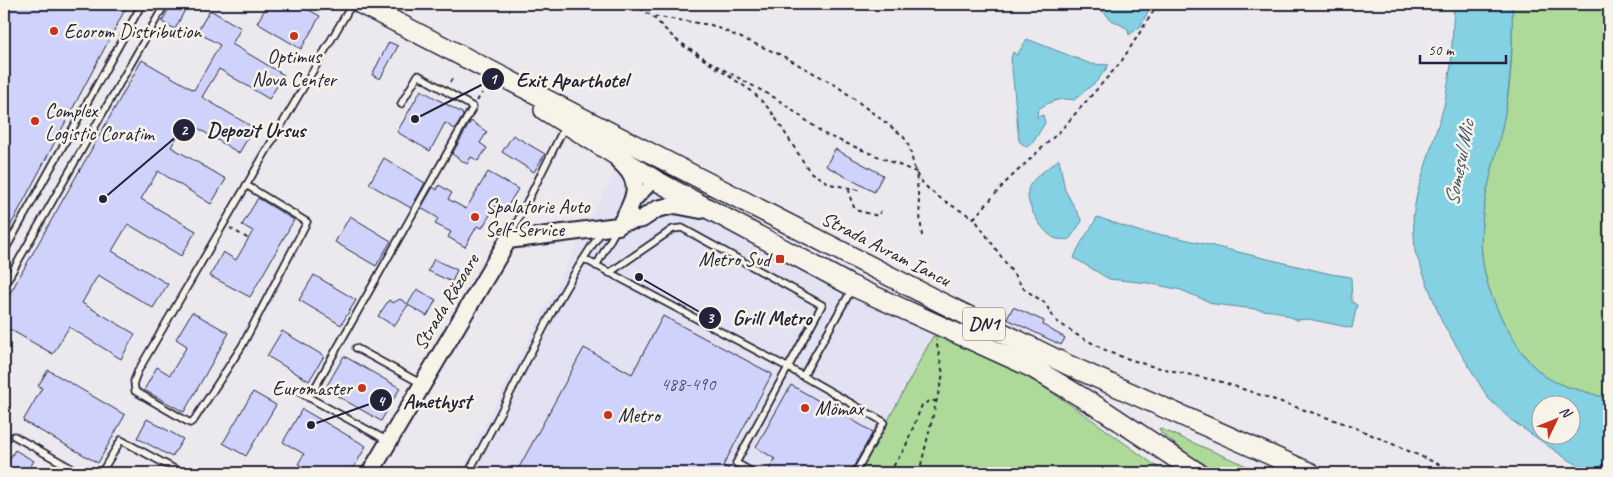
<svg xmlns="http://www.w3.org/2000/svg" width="1613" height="477" font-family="Caveat,sans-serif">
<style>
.built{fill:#e3e2f2}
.green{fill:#adda99;stroke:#687e6a}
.water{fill:#83d1e2;stroke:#5c8b9f;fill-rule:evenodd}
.building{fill:#cfd3fb;stroke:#22223b}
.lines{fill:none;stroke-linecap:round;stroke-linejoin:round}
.lane-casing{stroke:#22223b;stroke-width:9}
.street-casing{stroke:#22223b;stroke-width:15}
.secondary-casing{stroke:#22223b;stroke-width:20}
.primary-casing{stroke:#22223b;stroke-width:22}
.path{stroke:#22223b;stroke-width:2;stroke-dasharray:4 4;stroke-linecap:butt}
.lane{stroke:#f7f3e8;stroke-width:5.5}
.street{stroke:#f7f3e8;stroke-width:11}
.secondary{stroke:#f7f3e8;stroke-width:16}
.primary{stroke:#f7f3e8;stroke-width:19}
.poi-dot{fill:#c8321e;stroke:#f7f3e8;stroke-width:2}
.labels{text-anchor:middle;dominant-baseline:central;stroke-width:5;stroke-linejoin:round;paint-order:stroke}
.number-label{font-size:18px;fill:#4d4e6b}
.shield{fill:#f7f3e8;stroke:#62616f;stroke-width:1}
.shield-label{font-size:19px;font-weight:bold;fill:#22223b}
.poi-label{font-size:20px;fill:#22223b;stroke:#f7f3e8;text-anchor:start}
.street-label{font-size:20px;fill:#22223b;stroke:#f7f3e8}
.water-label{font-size:21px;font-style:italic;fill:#3f576d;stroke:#f7f3e8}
.leader{fill:none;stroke:#22223b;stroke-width:2}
.callout-dot{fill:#22223b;stroke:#f7f3e8;stroke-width:2}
.mark-label{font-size:15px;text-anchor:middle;font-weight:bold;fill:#fff}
.callout-label{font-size:21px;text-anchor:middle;font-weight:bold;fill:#22223b;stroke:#f7f3e8;stroke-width:5;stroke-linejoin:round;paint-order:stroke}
</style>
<rect width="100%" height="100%" fill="#ebe9ee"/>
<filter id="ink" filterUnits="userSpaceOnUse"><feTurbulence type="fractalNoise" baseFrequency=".02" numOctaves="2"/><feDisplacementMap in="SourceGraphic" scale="10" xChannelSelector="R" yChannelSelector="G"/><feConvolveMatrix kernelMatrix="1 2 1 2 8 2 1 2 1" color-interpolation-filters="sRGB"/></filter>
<g filter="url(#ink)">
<path class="built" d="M615,170L933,336L928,351L861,473H460Z"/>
<path class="green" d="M1512,4H1609V400C1588,390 1561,389 1542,374C1526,361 1514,341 1504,323C1461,242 1489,195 1505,113C1512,77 1513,41 1512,4Z
M933,336C1018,359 1095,423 1166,473H860Z
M1159,428L1263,473H1222L1193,458L1161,433Z"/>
<path class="water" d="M1087,4H1152L1140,27L1129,35L1128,29L1110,19L1104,12Z
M1454,4H1512C1513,41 1511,77 1505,113C1489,195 1461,242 1504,323C1514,341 1526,361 1542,374C1561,389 1588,390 1609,400V473H1594L1567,459L1511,420L1488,398L1442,322L1415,252L1413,217L1417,193L1444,106L1451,65ZM1570,404V434H1540V404Z
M1027,39L1091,64L1109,65L1097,81L1074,100C1059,97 1050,102 1038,109L1037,117L1043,115L1045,123L1032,144L1026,147L1019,141L1011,58L1013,52L1017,55Z
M1059,159L1065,190L1082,221L1069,240C1065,239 1058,240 1054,238C1041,231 1021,199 1030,185C1036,175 1050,167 1059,159Z
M1097,217L1141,232L1175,237L1331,274L1351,277L1352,302L1357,305L1352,328L1308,319L1296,320L1279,312L1214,304L1181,290L1148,283L1109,279L1074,258C1080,241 1089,233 1097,217Z"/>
<path class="building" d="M4,4H128L4,238Z
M171,4H188L175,29L162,22Z
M268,4H298L320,16L301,49L257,23Z
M210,10L241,28L232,44L284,75L269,99L219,69L202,97L254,128L239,153L186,121L171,147L226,179L211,204L158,171L141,199L196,231L181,256L128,224L112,251L168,284L153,308L98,275L82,303L135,334L121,359L69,327L53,354L4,326V304L142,60L194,90L220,45L197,32Z
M389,42L398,46L380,79L372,75Z
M421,90L462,113L463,116L455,129L445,123L430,151L397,132Z
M471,121L487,132L480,143L487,148L478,161L471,157L467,164L452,154Z
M513,135L545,154L534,172L502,152Z
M835,149L883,175L874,192L826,166Z
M384,158L425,183L411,208L369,184Z
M488,172L518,189L505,210L496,205L482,228L477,226L465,247L448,237L451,232L435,224L438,218L421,208L433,187L437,190L439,185L452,193L448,199L466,209Z
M258,198L294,220L250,297L210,276L223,252L236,260L253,231L242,225Z
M350,216L391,241L376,266L335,242Z
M434,259L457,270L452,282L428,271Z
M314,275L356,300L341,325L299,300Z
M417,289L436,300L427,316L408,305L394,326L378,316L389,300L393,303L400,299L408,304Z
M1013,307L1044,321L1043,325L1065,338L1061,345L1007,319Z
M192,312L229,333L184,412L144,390L157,367L170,375L187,346L176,339Z
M663,316L772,374L723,466L736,473H516L584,348L632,374Z
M282,331L324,356L309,381L267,356Z
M344,356L400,388L381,421L325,389Z
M48,370L125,415L98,463L23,421L42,388L38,386Z
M791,385L873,432L850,473H767L775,459L756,447Z
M253,392L276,405L246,456L223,443Z
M302,409L366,446L351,473H314L298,464L304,454L283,442Z
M147,419L183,439L172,457L137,438Z
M15,450L34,461L26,473H4V469Z"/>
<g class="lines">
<g class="lane-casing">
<path id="lane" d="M246,185L307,222L242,346L194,420L190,423L135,391L134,381L138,371L352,4
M510,236L565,126
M4,252L142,4
M584,259L787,367L884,422L855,473
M596,266L617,228
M609,273L673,229L682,228L822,305L736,463L754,473
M4,286L165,4
M356,348L422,384
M803,376L852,289
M299,392L386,440
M309,398L473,107L418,75L401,104
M14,436L80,473
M101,473L121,440L182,473
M468,473C513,394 548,308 600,234L604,232"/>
</g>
<g class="street-casing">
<path id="street" d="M632,204L655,180"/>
</g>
<g class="secondary-casing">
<path id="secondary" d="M623,222L642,219L657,209L675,205L701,210
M370,473L508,240L618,226C624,221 626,214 630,206C639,187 635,175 619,161"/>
</g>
<g class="primary-casing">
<path id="primary" d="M361,4L938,301L1068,365L1311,473
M544,110L655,180L850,285L1033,368L1106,412L1198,473"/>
</g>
<path class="path" d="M633,4L652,16
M1158,4L1121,62L1060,131L1007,181L974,218L1024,289L1045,303L1055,320L1077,335L1111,353L1147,365L1222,382L1349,425L1459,473
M682,45L753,92L771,111L810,172L830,184L859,190
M450,82L453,77
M477,101L482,93
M849,189L850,197L855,210L878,216L881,211
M230,228L249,239
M922,236L916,172L826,135L777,99L715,65L675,39L652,16L711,25L781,55L837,86L902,135C911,145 911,157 915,170C922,191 956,208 974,218
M889,473L905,448L922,405L931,400L937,402
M917,473L921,465
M923,473L921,465L943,374L936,340"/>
<use href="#lane" class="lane"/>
<use href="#street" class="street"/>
<use href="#secondary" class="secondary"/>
<use href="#primary" class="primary"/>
</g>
</g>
<g class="poi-dot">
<circle cx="54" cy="31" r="5"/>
<circle cx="294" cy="36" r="5"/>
<circle cx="35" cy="121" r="5"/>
<circle cx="475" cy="217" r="5"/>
<rect x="775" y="254" width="10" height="10" rx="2.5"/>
<circle cx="362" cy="388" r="5"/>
<circle cx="805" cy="408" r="5"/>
<circle cx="608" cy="415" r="5"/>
</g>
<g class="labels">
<g class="number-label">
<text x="688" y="384">488-490</text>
</g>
<rect class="shield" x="963" y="307.5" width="42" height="33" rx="4"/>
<g class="shield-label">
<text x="984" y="324">DN1</text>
</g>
<g class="poi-label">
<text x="64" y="31">Ecorom Distribution</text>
<text x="294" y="56" text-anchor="middle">Optimus<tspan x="294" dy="23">Nova Center</tspan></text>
<text x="45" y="110">Complex<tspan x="45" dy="23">Logistic Coratim</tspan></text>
<text x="485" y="206">Spalatorie Auto<tspan x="485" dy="23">Self-Service</tspan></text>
<text x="770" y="259" text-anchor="end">Metro Sud</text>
<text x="352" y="388" text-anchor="end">Euromaster</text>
<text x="815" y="408">Mömax</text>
<text x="618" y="415">Metro</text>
</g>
<g class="street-label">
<text transform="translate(886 249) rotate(27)">Strada Avram Iancu</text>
<text transform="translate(446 302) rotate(-59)">Strada Răzoare</text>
</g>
<g class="water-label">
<text transform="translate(1459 163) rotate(-79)">Someșul Mic</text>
</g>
</g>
<path class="leader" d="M415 119L493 79M103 199L184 130M639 277L710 318M311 425L381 400"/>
<g class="callout-dot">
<circle cx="415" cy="119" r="5"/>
<circle cx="103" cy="199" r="5"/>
<circle cx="639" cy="277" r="5"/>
<circle cx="311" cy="425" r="5"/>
<circle cx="493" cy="79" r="12"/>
<circle cx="184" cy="130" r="12"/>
<circle cx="710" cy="318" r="12"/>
<circle cx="381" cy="400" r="12"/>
</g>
<g class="mark-label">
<text x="493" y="84">1</text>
<text x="184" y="135">2</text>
<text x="710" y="323">3</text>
<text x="381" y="406">4</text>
</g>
<g class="callout-label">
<text x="572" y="87">Exit Aparthotel</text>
<text x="256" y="137">Depozit Ursus</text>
<text x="772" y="325">Grill Metro</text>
<text x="437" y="408">Amethyst</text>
</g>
<rect width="1613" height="477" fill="none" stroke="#f7f3e8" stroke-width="20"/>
<rect x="10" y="10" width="1593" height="457" fill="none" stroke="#22223b" stroke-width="2" filter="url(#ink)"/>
<g transform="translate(1556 420) rotate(47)"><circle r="24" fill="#f7f3e8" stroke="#a29fa3"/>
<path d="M0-4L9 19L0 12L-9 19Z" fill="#c8321e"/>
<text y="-8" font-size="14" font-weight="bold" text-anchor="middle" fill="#22223b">N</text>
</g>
<path d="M1420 55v8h86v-8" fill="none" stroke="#22223b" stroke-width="2.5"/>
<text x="1428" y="55" font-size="15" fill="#22223b" stroke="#f7f3e8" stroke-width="4" paint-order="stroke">50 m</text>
</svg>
